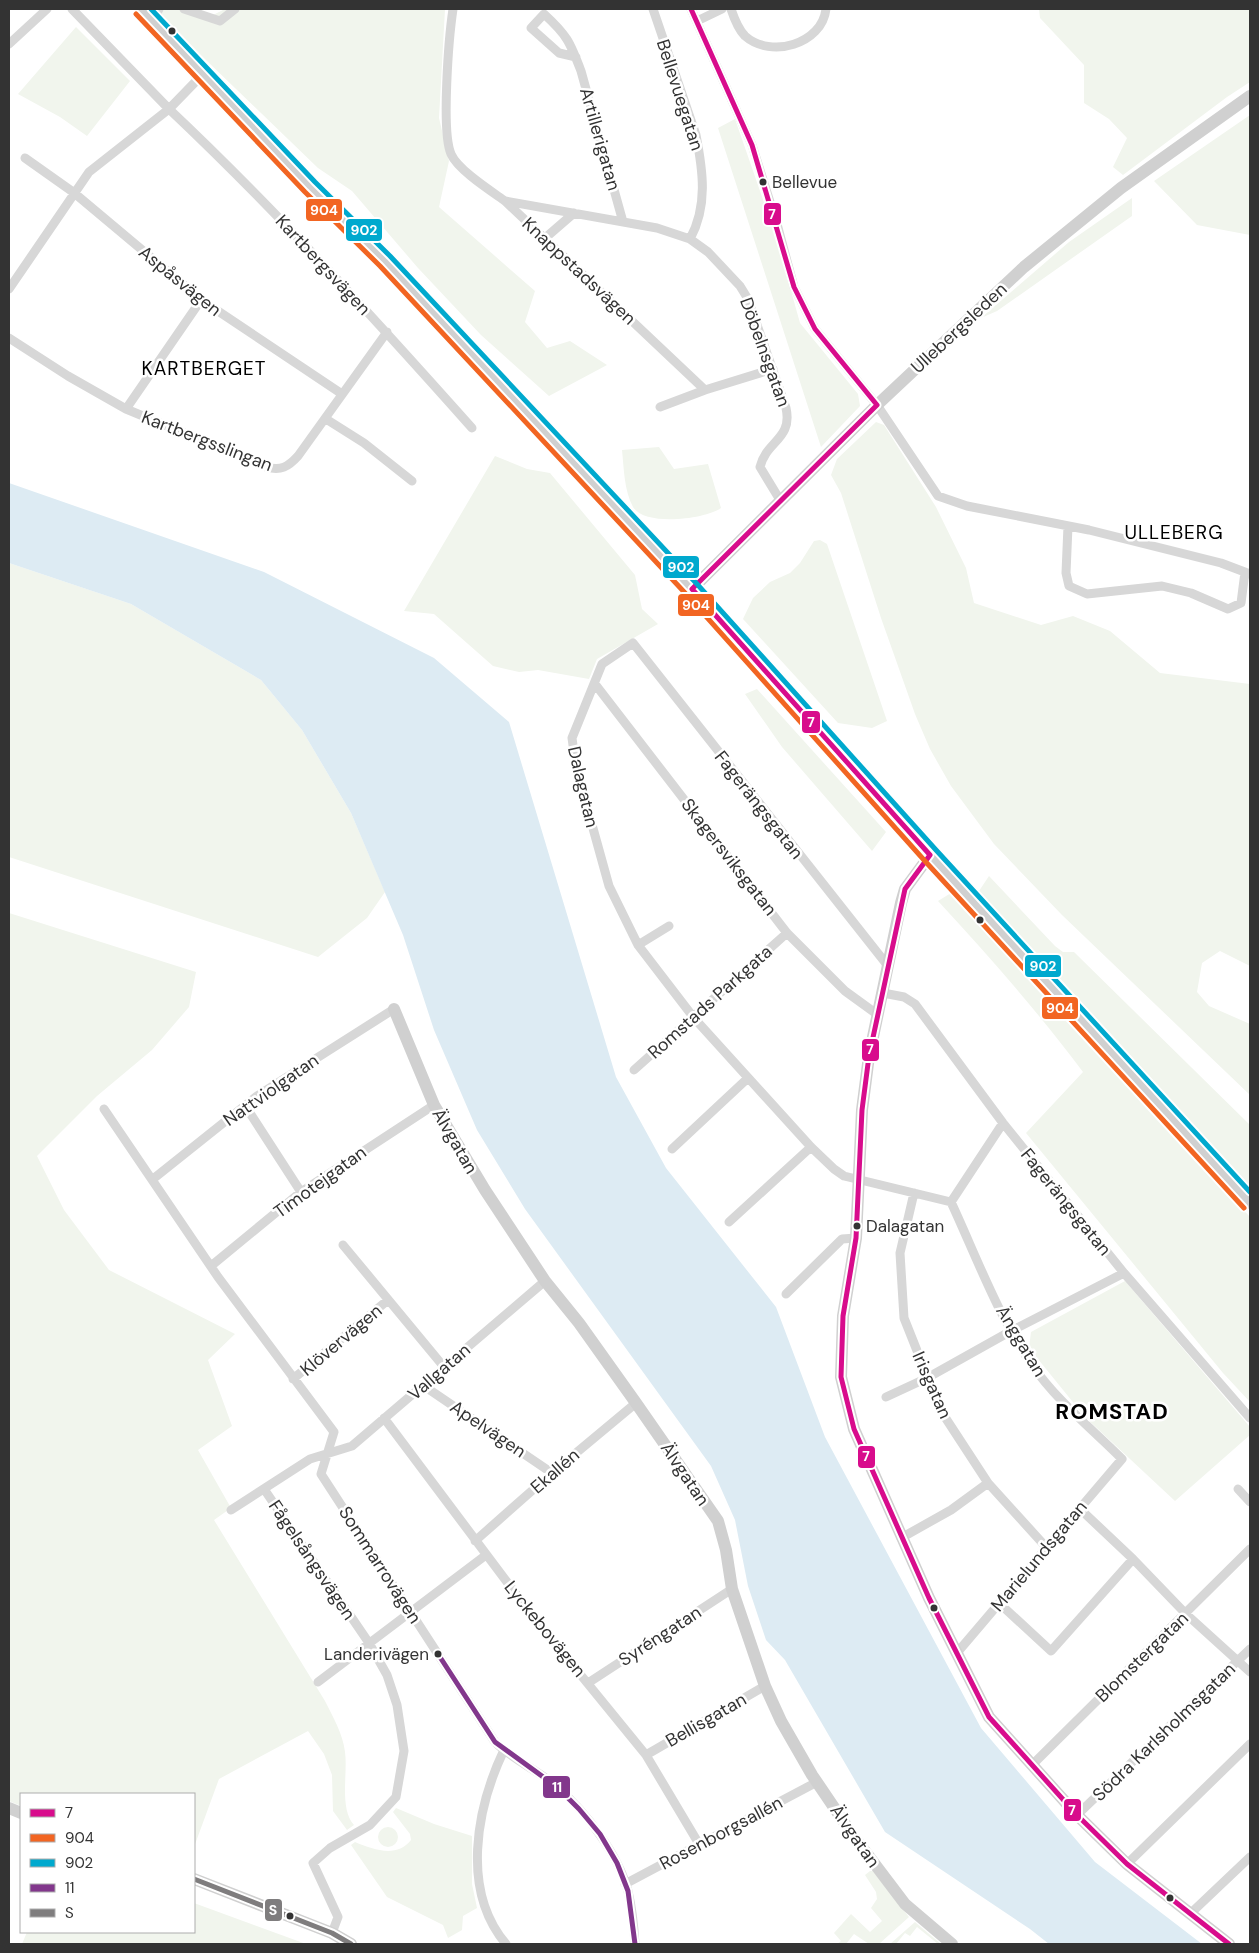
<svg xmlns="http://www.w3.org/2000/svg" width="1259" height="1953" font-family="'DM Sans',sans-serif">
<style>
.green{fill:#f1f5ed}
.water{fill:#ddebf3}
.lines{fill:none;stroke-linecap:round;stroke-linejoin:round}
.street{stroke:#d7d7d7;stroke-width:9}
.secondary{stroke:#d0d0d0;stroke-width:12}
.bus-1-casing{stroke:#fff;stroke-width:9}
.bus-2-casing{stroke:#fff;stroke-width:9}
.bus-3-casing{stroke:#fff;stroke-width:9}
.bus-4-casing{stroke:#fff;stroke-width:9}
.bus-5-casing{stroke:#fff;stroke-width:9}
.bus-1{stroke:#d80c8c;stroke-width:5}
.bus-2{stroke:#f26522;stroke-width:5}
.bus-3{stroke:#00a9ce;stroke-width:5}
.bus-4{stroke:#82378c;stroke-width:5}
.bus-5{stroke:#7f7d7e;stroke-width:5}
.bus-dot{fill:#333;stroke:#fff;stroke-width:2}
.labels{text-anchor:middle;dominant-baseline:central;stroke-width:5;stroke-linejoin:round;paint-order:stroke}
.bus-label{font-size:17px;fill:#333;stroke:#fff;text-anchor:start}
.street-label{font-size:18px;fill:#333;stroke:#fff}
.neighbourhood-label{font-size:19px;letter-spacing:1px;fill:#000;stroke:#fff}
.district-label{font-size:22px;font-weight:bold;letter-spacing:1px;fill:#000;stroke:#fff}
.line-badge{stroke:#fff;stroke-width:2}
.badge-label{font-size:14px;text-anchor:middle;font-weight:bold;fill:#fff}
</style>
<rect width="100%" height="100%" fill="#fff"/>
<path class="green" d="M153,9H200L209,17L225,9H445L439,118L449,161L439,207L535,291L525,322L547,348L570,341L607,365L549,396L481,335L418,268L352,191L318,168Z
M1039,9H1250V82L1227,97L1123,175L1113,167L1127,138L1109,119L1084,103V65L1040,18Z
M76,27L130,81L87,136L60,117L18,94Z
M1250,115V235L1197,225L1154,181Z
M735,119L776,237L800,323L858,394L860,406L821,447L718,128Z
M1132,198V216L997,311L981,318L1069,242Z
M876,422L884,425L936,507L966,568L974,603L1041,625L1073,616L1110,631L1160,673L1250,684V966L1220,951L1202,963L1197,992L1209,1006L1250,1024V1095L1062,915L994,844L951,786L930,749L915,714L881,618L841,493L831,475L837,459Z
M659,447L674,469L708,464L721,508C706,519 645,527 633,507C624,490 624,469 622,450Z
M495,456L527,469L550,473L635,575L642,609L658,624L597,659L589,679L538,670L519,672L493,666L434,614L404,611Z
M820,540L827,544L887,721L872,728L838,723L743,619L753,598L770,582L790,573L800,563L814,541Z
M9,563L131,604L261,680L302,730L351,813L385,892L367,918L318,957L9,857Z
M757,689L886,832L872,851L782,747L745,694Z
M989,876L1055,946L1063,952H1074L1250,1125V1186L979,891Z
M951,893L1250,1217V1402L1223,1373L1026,1133L1083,1072C1038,1012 989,956 938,901Z
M9,913L196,972L189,1007L152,1050L97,1096L37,1156L64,1210L109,1270L235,1334L208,1360L232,1426L198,1450L231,1508L214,1520L325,1701C333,1717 343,1734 345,1752C348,1774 339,1808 354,1825L347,1830L333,1811L332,1775L324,1754L308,1731L219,1779L194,1847V1794H21V1806L9,1801Z
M1125,1281L1250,1427V1435L1175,1501L1085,1417L1029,1348L1031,1332Z
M396,1808L434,1824L472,1836V1884L477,1908L463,1916L462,1930L448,1938L443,1925L387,1897L351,1845L355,1842C374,1850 397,1858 411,1840L410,1834L393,1812Z
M378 1837a10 10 0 1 1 20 0a10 10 0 1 1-20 0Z
M870,1871H873L909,1917L879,1944H869L854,1934L846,1944H837L841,1941L834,1933L851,1914L870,1932L882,1921L871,1908L877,1899L876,1892L865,1875Z
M194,1903L306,1944H22L27,1932H194Z
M915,1922L941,1944H938L917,1927L910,1936L905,1933L896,1944H890Z"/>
<path class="water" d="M9,483L264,572L434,658L509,722L616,1077L666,1168L776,1307L825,1437L981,1728L1095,1862L1202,1944H1049L1030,1929L885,1832L785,1660L766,1640L748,1586L735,1520L711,1466L525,1209L477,1130L434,1030L403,935L351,813L302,730L261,680L131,604L9,563Z"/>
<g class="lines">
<path class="street" d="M72,9L169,109L203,74
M184,9L220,21L235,9
M453,9C449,36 441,131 451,154C458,170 491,191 505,201L705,390
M653,9L696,135C703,171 708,206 690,239
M691,9L752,145L777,224L794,287L815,329L877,405L938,496L967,506L1089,530L1221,563L1250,574
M731,9C734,18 738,29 745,36C771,59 822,44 826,9
M153,20L159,9
M697,21L722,9
M9,44L47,9
M576,57L559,53L531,28L544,14C567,35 570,42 581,71L623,222
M25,158L73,192L203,301L342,394
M505,201L657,228L690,239L708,252L740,286L748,299L786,408C793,439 766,441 760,467L780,500
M544,239L574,213
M9,289L89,172L169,109C275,209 374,318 472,428
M9,338L68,376L126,409L266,467C281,471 288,467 298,456L387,332
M660,407L705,390L773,369
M126,409L201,300
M326,419L364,443L412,481
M1068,526L1066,573L1069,586L1087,594L1162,586L1191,593L1228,609L1241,603L1245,572
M595,684L787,933L845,991L878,1015
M638,945L669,926
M888,966L633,643L602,664L572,738L576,767L609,886L638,945L694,1018L811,1147L834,1169L844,1176L951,1202L1003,1123
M883,993L904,997L915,1004L1003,1123L1124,1273L1250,1418
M634,1070L787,933
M246,1107L301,1192
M104,1109L218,1277L334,1432L321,1474L495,1742C513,1760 538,1770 557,1787C586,1812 618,1854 628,1891C632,1908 634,1927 635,1944
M672,1149L748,1078
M153,1179L257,1096L394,1009
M914,1193L900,1253L904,1318L941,1411L988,1483L1046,1547
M951,1202C976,1256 998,1316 1032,1365C1057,1401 1091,1428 1122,1459L956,1654
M729,1222L811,1147
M343,1245L444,1367
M211,1266L301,1192L434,1105
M786,1294L842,1239L856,1238
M293,1379L388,1300
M424,1386L552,1473
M886,1397L927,1378L1011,1331L1124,1273
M384,1418L531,1614L646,1755L699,1844
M264,1489L369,1643L387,1675L397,1705L404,1751L396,1797L370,1825L330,1848L313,1863L338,1917L332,1933
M1238,1489L1250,1502
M1079,1508L1133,1559L1186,1614L1250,1672
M231,1510L310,1459L352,1446L545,1281
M901,1538L951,1510L988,1483
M475,1541L552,1473L636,1403
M999,1603L1051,1651L1133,1559
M318,1682L486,1555
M588,1683L732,1589
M504,1750C476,1809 461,1891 506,1944
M646,1755L765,1686
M1032,1765L1250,1549
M1077,1815L1250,1649
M1127,1864L1250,1744
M625,1884L817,1782
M1191,1913L1250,1857"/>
<path class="secondary" d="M141,9L310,187L385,261L692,589L930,855L1250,1203
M692,589L877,405L1024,267L1121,188L1250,96
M930,855L905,889L901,903L869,1056L862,1110L856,1238L843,1316L841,1377L854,1429L929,1598L989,1717L1077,1815L1127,1864L1229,1944
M394,1009L434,1105L485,1190L545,1281L579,1323L636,1403L718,1521L726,1550L732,1589L765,1686L781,1721L812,1775L852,1834L905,1904L952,1944
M9,1808L21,1813
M194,1879L332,1933L351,1944"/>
<g class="bus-1-casing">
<path id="bus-1" d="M691,9L752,145L794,287L815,329L877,405
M692,589L930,855
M692,589L877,405
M930,855L905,889L869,1056L862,1110L856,1238L843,1316L841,1377L854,1429L929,1598L989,1717L1077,1815L1127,1864L1229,1944"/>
</g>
<g class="bus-2-casing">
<path id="bus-2" d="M136,14L305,192L380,266L686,594L924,860L1244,1208"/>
</g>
<g class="bus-3-casing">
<path id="bus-3" d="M151,9L315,182L390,256L697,584L936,850L1250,1192"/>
</g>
<g class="bus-4-casing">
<path id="bus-4" d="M438,1654L495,1742L557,1787L579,1809L600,1834L617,1863L628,1891L635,1944"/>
</g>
<g class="bus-5-casing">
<path id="bus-5" d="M194,1879L332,1933L351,1944"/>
</g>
<use href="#bus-1" class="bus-1"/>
<use href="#bus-2" class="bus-2"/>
<use href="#bus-3" class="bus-3"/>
<use href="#bus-4" class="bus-4"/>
<use href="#bus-5" class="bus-5"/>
</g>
<g class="bus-dot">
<circle cx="172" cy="31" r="4.5"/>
<circle cx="763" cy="182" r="4.5"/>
<circle cx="980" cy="920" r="4.5"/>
<circle cx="857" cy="1226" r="4.5"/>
<circle cx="934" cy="1608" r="4.5"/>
<circle cx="438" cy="1654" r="4.5"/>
<circle cx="1170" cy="1898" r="4.5"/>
<circle cx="290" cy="1916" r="4.5"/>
</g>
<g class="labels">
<g class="bus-label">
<text x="772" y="182">Bellevue</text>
<text x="866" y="1226">Dalagatan</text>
<text x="429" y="1654" text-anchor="end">Landerivägen</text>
</g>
<g class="street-label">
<text transform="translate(680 95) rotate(72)">Bellevuegatan</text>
<text transform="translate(600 139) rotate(74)">Artillerigatan</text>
<text transform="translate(323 265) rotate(47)">Kartbergsvägen</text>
<text transform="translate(579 271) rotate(43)">Knappstadsvägen</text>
<text transform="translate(180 281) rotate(39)">Aspåsvägen</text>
<text transform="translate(959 328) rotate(-43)">Ullebergsleden</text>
<text transform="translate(765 352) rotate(70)">Döbelnsgatan</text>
<text transform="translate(207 441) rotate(21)">Kartbergsslingan</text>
<text transform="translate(583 787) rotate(77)">Dalagatan</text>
<text transform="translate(759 805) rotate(52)">Fagerängsgatan</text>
<text transform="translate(729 857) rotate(52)">Skagersviksgatan</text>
<text transform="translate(710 1002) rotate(-42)">Romstads Parkgata</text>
<text transform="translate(271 1090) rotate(-35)">Nattviolgatan</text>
<text transform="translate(455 1141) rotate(60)">Älvgatan</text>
<text transform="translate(320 1182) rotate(-36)">Timotejgatan</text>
<text transform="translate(1066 1202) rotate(51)">Fagerängsgatan</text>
<text transform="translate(341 1340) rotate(-40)">Klövervägen</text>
<text transform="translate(1021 1341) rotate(59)">Änggatan</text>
<text transform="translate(439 1372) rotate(-41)">Vallgatan</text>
<text transform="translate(932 1385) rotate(66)">Irisgatan</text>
<text transform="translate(488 1429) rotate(34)">Apelvägen</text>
<text transform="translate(555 1471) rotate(-41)">Ekallén</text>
<text transform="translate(685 1474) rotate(56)">Älvgatan</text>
<text transform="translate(1039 1556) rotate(-50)">Marielundsgatan</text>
<text transform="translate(312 1560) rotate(56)">Fågelsångsvägen</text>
<text transform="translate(380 1565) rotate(57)">Sommarrovägen</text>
<text transform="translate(545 1629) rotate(51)">Lyckebovägen</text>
<text transform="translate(660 1636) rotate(-33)">Syréngatan</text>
<text transform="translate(1142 1657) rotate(-44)">Blomstergatan</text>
<text transform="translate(706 1720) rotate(-30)">Bellisgatan</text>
<text transform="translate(1164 1732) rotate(-44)">Södra Karlsholmsgatan</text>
<text transform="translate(721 1833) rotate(-28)">Rosenborgsallén</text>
<text transform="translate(855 1836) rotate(55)">Älvgatan</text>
</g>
<g class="neighbourhood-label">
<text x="204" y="368">KARTBERGET</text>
<text x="1174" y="532">ULLEBERG</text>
</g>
<g class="district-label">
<text x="1112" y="1411">ROMSTAD</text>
</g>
</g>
<g class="line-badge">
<rect x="305" y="198" width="38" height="24" rx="5" fill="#f26522"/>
<rect x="763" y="202" width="19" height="24" rx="5" fill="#d80c8c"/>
<rect x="345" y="218" width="38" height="24" rx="5" fill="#00a9ce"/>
<rect x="662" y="555" width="38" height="24" rx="5" fill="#00a9ce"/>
<rect x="677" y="593" width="38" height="24" rx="5" fill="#f26522"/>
<rect x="801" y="710" width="20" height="24" rx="5" fill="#d80c8c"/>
<rect x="1024" y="954" width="38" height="24" rx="5" fill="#00a9ce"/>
<rect x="1041" y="996" width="38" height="24" rx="5" fill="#f26522"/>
<rect x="861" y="1038" width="19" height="24" rx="5" fill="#d80c8c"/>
<rect x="857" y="1445" width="19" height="24" rx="5" fill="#d80c8c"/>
<rect x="542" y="1775" width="29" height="24" rx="5" fill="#82378c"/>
<rect x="1063" y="1798" width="19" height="24" rx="5" fill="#d80c8c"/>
<rect x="264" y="1898" width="19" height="24" rx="5" fill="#7f7d7e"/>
</g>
<g class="badge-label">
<text x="324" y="215">904</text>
<text x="772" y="219">7</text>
<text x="364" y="235">902</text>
<text x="681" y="572">902</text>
<text x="696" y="610">904</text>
<text x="811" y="727">7</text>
<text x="1043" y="971">902</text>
<text x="1060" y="1013">904</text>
<text x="870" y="1054">7</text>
<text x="866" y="1461">7</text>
<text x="557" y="1792">11</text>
<text x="1072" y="1815">7</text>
<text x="273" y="1915">S</text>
</g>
<rect width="1259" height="1953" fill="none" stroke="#333333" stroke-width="20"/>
<rect x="20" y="1793" width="175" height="140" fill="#ffffff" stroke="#adadad"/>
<rect x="30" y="1809" width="25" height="8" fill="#d80c8c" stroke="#adadad"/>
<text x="65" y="1818" font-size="15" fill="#333333">7</text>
<rect x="30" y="1834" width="25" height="8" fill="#f26522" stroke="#adadad"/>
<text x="65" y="1843" font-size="15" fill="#333333">904</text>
<rect x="30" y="1859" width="25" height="8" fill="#00a9ce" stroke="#adadad"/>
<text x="65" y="1868" font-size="15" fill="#333333">902</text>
<rect x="30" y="1884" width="25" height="8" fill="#82378c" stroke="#adadad"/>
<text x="65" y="1893" font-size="15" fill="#333333">11</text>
<rect x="30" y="1909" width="25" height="8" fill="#7f7d7e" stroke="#adadad"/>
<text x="65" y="1918" font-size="15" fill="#333333">S</text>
</svg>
